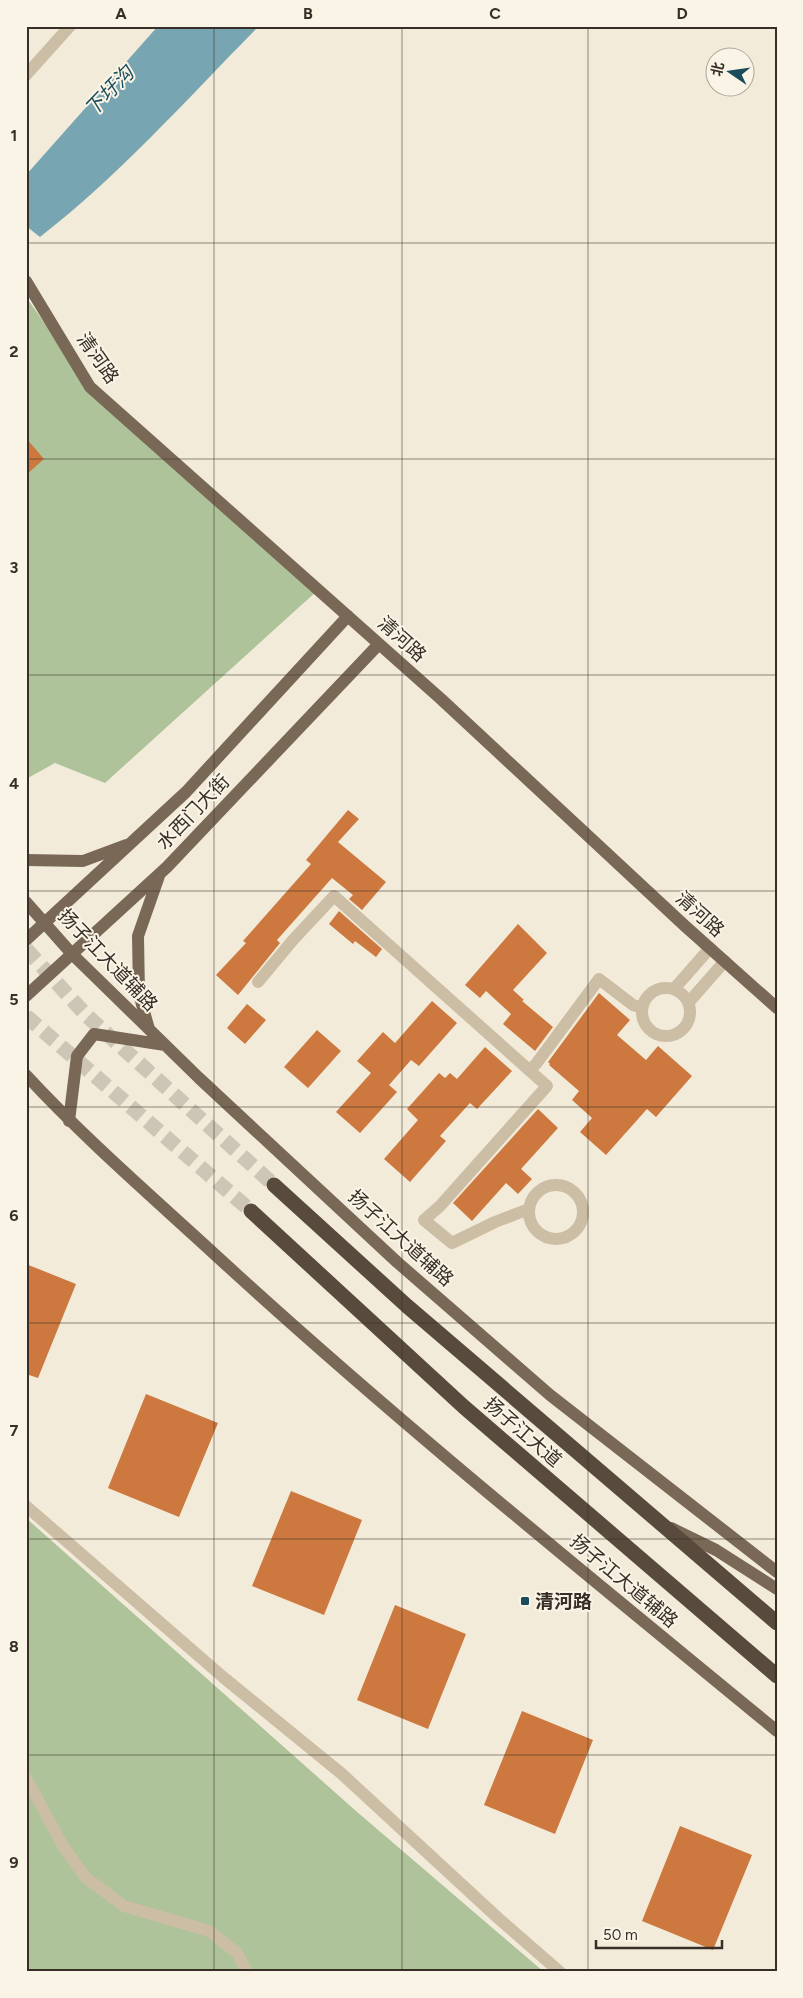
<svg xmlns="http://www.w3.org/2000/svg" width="803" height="1998" font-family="Figtree,'Noto Sans SC',sans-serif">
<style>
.green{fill:#aec399}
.water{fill:#77a5b1}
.building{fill:#cc783e}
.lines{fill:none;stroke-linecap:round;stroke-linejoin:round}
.highway-tunnel{stroke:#cdc5b6;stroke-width:15;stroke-dasharray:15 8;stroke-linecap:butt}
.minor{stroke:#ccbda5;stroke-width:12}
.major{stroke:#7a6857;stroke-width:12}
.highway{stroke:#584a3d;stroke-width:15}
.grid{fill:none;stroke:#372f27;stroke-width:1;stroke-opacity:0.55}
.poi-dot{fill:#1a4c5b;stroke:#faf4e6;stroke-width:2}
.labels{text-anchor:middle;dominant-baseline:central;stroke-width:4;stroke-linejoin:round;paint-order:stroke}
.street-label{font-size:19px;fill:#372f27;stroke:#faf4e6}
.poi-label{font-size:19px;font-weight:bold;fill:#372f27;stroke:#faf4e6;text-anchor:start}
.water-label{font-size:20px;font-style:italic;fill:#1a4c5b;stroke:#faf4e6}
.neatline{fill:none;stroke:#372f27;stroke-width:2}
.grid-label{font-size:16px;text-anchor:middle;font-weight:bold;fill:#372f27}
</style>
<rect width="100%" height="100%" fill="#f3ebda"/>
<path class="green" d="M26,297L90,387L318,590L105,783L55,763L26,779Z
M26,1518L356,1811L544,1972H26Z"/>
<path class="water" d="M158,26H259C188,98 120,175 40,237L26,226V175Z"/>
<path class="building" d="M26,438L44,459L26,475Z
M348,810L359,819L338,842L386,882L362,910L349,899L353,895L332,878L277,940L280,943L238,995L216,975L246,943L243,941L311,864L306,860Z
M339,911L382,949L376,957L355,941L353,944L329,924Z
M518,924L547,953L513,990L524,1000L522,1001L553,1027L535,1051L503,1024L511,1014L486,991L480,998L465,985Z
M599,993L630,1020L617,1035L646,1060L658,1046L692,1076L656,1117L647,1109L606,1155L580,1132L592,1118L572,1100L579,1091L549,1065L550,1064L548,1062Z
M432,1001L457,1023L419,1066L411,1060L389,1085L397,1092L360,1133L336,1112L371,1073L357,1061L383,1032L395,1043Z
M247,1004L266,1020L245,1044L227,1028Z
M317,1030L341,1051L308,1088L284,1067Z
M485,1047L512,1071L477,1109L470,1103L440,1136L446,1141L410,1182L384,1159L418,1120L407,1109L439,1073L445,1078L450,1073L457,1079Z
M538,1109L558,1128L521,1169L532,1179L518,1194L506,1183L472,1221L453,1203Z
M26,1264L76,1284L38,1378L26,1374Z
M146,1394L218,1423L179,1517L108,1488Z
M291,1491L362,1520L324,1615L252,1586Z
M395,1605L466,1634L428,1729L357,1700Z
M522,1711L593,1740L555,1834L484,1805Z
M680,1826L752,1855L713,1950L642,1921Z"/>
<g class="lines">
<path class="highway-tunnel" d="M26,949L86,1015L274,1185
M26,1016L251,1211"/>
<path class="minor" d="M26,75L70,26
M258,982L293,940L334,896L529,1070L536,1064L599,979L633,1005L642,1008
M642 1012a24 24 0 1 1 48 0a24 24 0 1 1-48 0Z
M674,989L710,948
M689,1002L725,961
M529 1212a27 27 0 1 1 54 0a27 27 0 1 1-54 0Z
M529,1209L495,1222L452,1243L424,1220L440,1206L547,1086L529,1070
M26,1506L223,1677L342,1774L498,1918L560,1972
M26,1778L63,1846L85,1877L124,1906L209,1931L237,1953L247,1972"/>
<path class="major" d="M26,281L90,387L441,699L685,926L777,1008
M26,860L83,861L126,845
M26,902L72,954L199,1078L397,1262L550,1395L777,1572
M26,940L186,792L348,616
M26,996L167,867L379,644
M149,1029L139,994L138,936L159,876
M26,1075C87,1141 156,1200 222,1261C401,1425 590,1577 777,1731
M69,1121L77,1056L94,1034L165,1045
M671,1528L716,1550L777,1589"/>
<path class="highway" d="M274,1185L407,1306L777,1623
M251,1211L464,1407L777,1676"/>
</g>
<path class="grid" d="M214,26V1972M402,26V1972M588,26V1972M26,243H777M26,459H777M26,675H777M26,891H777M26,1107H777M26,1323H777M26,1539H777M26,1755H777"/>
<rect class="poi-dot" x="520" y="1596" width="10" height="10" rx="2.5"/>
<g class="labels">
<g class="street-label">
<text transform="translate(98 358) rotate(55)">清河路</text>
<text transform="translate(402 639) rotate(42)">清河路</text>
<text transform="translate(193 812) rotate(-46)">水西门大街</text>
<text transform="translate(700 914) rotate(42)">清河路</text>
<text transform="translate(108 960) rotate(46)">扬子江大道辅路</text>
<text transform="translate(401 1238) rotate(42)">扬子江大道辅路</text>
<text transform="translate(523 1432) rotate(41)">扬子江大道</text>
<text transform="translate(624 1581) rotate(40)">扬子江大道辅路</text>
</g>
<g class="poi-label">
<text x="535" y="1601">清河路</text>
</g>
<g class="water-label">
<text transform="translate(109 91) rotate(-46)">下圩沟</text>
</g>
</g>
<rect width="803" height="1998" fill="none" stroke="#faf4e6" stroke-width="55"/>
<g transform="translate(730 72) rotate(283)"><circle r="24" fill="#faf4e6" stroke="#aca59a"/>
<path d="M0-4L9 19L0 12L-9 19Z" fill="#1a4c5b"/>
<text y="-8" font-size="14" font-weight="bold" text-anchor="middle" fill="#372f27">北</text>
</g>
<path d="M596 1940v8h126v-8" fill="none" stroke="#372f27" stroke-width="2.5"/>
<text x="603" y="1940" font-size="15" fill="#372f27" stroke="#faf4e6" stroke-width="4" paint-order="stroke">50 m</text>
<rect x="28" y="28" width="748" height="1942" class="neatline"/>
<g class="grid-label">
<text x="121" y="19">A</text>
<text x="308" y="19">B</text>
<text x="495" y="19">C</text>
<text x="682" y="19">D</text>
<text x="14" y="141">1</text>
<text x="14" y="357">2</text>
<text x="14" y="573">3</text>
<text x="14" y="789">4</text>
<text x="14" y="1005">5</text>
<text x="14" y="1221">6</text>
<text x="14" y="1436">7</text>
<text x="14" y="1652">8</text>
<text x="14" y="1868">9</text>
</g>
</svg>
